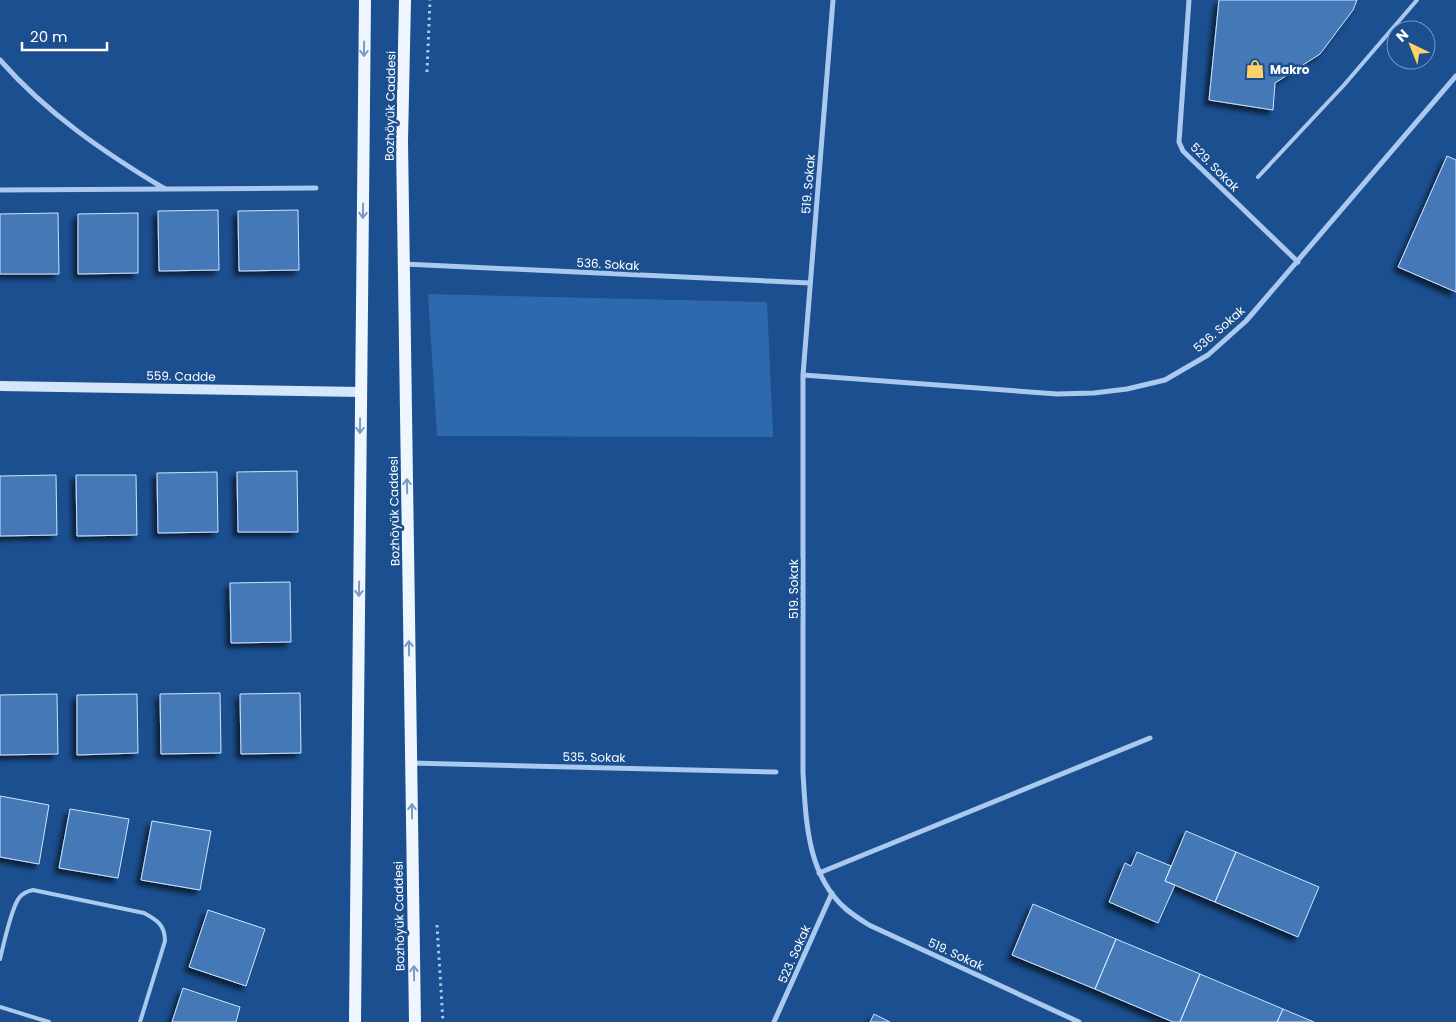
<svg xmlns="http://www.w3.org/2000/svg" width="1456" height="1022" font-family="Poppins,sans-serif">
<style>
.green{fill:#2e69ad}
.building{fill:#4478b7;stroke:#cfe3fa;filter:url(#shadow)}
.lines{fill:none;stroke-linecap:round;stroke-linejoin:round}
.path{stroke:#a9c9ee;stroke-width:3;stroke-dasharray:2.5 4;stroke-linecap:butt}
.lane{stroke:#a9c9ee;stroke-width:4}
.street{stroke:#a9c9ee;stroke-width:5}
.secondary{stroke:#d6e6fa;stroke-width:10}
.primary{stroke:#f0f6ff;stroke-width:12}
.oneway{stroke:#7b9ac1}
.labels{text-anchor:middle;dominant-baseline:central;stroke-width:5;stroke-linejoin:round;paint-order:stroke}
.poi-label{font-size:12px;font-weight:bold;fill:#fff;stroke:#1b4f8f;text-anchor:start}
.street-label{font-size:12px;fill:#fff;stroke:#1b4f8f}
</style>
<defs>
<filter id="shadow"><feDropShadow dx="-4.5" dy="4.5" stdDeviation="2.5" flood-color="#0009"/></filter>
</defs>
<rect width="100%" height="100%" fill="#1b4f8f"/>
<path class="green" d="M428,294L767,302L773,437L437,436Z"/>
<path class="building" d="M1219,0H1357L1353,10L1320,54L1275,83L1273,110L1209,100Z
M1447,156L1456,160V292L1398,267Z
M218,210L219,270L159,271L158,211Z
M298,210L299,270L239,271L238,211Z
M58,213L59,274H0V214Z
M138,213V273L78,274V214Z
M297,471L298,532H238L237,472Z
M217,472L218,532L158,533L157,473Z
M56,475L57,535L0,536V476Z
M76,475H136L137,535L77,536Z
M290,582L291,642L231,643L230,583Z
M220,693L221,753L161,754L160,694Z
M300,693L301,753L241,754L240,694Z
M57,694L58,754L0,755V695Z
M137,694L138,753L77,755V695Z
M0,796L49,805L39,864L0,857Z
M70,809L129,819L118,878L59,868Z
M152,821L211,831L200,890L141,880Z
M1186,831L1236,852L1215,902L1165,881Z
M1137,852L1171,866L1165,881L1175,885L1158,923L1109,902L1125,863L1131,866Z
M1236,852L1319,887L1298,937L1215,902Z
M1033,904L1116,939L1095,989L1012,955Z
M208,910L265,929L246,986L189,967Z
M1116,939L1200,974L1180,1022H1173L1095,989Z
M1200,974L1283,1009L1277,1022H1180Z
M183,988L240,1007L236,1022H172Z
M1283,1009L1314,1022H1277Z
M874,1014L890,1022H870Z"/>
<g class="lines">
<path class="path" d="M427,72L430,0
M437,925L443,1022"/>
<path class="lane" d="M1258,177L1344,85L1417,0
M0,959C4,943 11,909 19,898C23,893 27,891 33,890L144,913C157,920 165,925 165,941L140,1022
M0,1007L49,1022"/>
<path class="street" d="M833,0L803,375V773C806,821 807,875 846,909C853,915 861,920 869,925L1079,1022
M1189,0L1179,142L1183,151L1298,262
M0,60C46,113 105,153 165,189
M0,190L316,188
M404,264L810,283
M803,375L1057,394L1094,393L1127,389L1165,380L1208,355L1246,321L1456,76
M411,763L776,772
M819,873L1150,738
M774,1022L832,893"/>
<path class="secondary" d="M0,386L361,392"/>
<path class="primary" d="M405,0L402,141L415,1022
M355,1022L365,0"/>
</g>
<defs><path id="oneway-shaft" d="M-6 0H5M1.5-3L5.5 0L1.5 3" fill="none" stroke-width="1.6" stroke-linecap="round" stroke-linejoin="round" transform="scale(1.25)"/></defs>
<g class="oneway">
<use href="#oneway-shaft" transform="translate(364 49) rotate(91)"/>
<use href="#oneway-shaft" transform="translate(363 211) rotate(91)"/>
<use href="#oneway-shaft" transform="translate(360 426) rotate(91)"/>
<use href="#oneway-shaft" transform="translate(407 486) rotate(-91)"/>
<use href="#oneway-shaft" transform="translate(359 589) rotate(91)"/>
<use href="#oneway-shaft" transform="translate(409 648) rotate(-91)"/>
<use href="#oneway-shaft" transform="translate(412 811) rotate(-91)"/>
<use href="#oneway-shaft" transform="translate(414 973) rotate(-91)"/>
</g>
<defs>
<g id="shop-bare" transform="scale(1.5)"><path d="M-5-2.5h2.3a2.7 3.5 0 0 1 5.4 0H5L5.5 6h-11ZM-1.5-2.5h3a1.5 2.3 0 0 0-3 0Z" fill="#ffd166" stroke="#1b4f8f" stroke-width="2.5" paint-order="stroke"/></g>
</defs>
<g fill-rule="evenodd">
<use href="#shop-bare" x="1255" y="69"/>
</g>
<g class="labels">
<g class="poi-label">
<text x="1270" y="69">Makro</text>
</g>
<g class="street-label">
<text transform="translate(390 106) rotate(-89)">Bozhöyük Caddesi</text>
<text transform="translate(1215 167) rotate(45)">529. Sokak</text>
<text transform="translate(808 184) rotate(-85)">519. Sokak</text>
<text transform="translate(608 264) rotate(3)">536. Sokak</text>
<text transform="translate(1219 329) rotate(-41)">536. Sokak</text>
<text transform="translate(181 376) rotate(1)">559. Cadde</text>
<text transform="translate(394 511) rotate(-91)">Bozhöyük Caddesi</text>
<text transform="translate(793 589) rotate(-90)">519. Sokak</text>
<text transform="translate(594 757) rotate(1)">535. Sokak</text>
<text transform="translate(399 916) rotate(-91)">Bozhöyük Caddesi</text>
<text transform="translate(794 954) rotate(-66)">523. Sokak</text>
<text transform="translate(956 954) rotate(25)">519. Sokak</text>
</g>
</g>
<g transform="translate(1411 45) rotate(317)"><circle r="24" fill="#1b4f8f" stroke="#7695bc"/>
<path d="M0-4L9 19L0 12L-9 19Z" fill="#ffd166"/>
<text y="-8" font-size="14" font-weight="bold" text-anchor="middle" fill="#ffffff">N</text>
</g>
<path d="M22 42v8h85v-8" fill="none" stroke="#ffffff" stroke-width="2.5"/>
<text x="30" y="42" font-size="15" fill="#ffffff" stroke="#1b4f8f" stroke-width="4" paint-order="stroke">20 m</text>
</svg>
